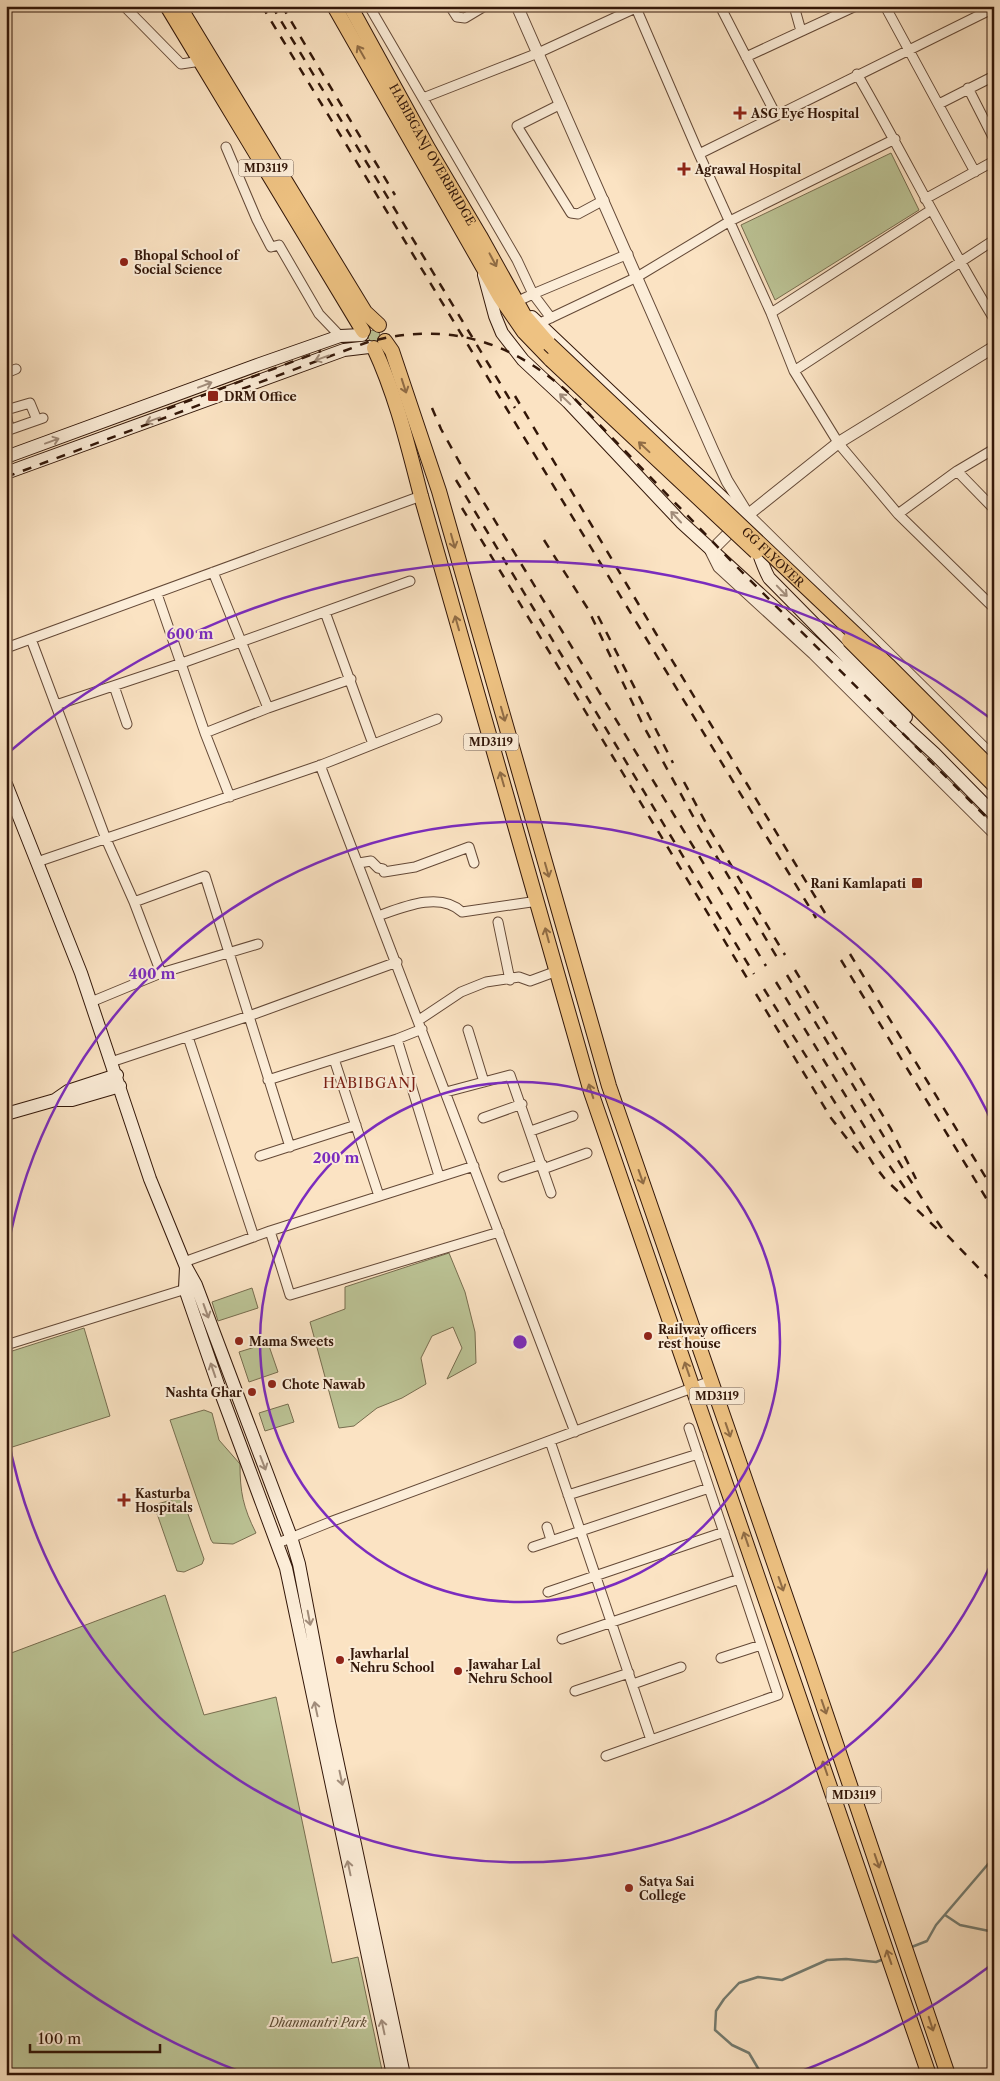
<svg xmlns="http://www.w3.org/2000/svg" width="1000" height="2081" font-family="'Libre Caslon Text',serif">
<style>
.green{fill:#bcc496;stroke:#776d4f}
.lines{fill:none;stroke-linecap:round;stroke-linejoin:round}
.stream{stroke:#737b70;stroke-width:2.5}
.minor-casing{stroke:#644937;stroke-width:11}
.tertiary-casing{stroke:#644937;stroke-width:13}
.secondary-casing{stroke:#321608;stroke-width:14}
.primary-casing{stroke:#321608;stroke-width:16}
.minor{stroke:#fcedd8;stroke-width:9}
.tertiary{stroke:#fcedd8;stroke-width:11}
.secondary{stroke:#fcedd8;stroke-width:12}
.primary{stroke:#eec282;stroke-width:14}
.rail{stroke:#321608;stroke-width:2.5;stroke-dasharray:9 9;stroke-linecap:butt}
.primary-bridge-casing{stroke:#321608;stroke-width:16;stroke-linecap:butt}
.primary-bridge{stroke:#eec282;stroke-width:14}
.oneway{stroke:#906c45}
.oneway2{stroke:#a18c7a}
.ring{fill:none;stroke:#7b2cbf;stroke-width:2.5}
.poi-dot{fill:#8f2418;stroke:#fcedd8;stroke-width:2}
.labels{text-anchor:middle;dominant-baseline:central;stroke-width:4;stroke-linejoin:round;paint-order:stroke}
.shield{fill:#fcedd8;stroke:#6f5646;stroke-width:1}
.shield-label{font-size:11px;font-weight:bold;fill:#321608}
.poi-label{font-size:12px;font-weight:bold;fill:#321608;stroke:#fcedd8;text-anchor:start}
.street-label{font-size:12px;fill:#321608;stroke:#fcedd8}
.park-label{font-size:12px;font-style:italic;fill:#5b4a33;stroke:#fcedd8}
.neighbourhood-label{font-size:14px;letter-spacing:1px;fill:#7a1f14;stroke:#fcedd8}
.centre{fill:#7b2cbf;stroke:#fcedd8;stroke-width:2.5}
.ring-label{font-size:15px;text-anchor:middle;font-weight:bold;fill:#7b2cbf;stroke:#fcedd8;stroke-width:4;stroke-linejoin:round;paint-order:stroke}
</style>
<rect width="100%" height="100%" fill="#fbe3c3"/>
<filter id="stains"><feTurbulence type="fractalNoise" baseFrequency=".004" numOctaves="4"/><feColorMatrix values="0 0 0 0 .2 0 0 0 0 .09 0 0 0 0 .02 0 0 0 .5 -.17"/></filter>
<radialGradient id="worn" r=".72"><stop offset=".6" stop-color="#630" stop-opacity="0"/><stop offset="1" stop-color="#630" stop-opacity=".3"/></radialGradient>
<path class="green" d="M891,153L919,210L775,300L741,225Z
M368 336a6 6 0 1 1 12 0a6 6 0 1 1-12 0Z
M449,1253L465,1292L475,1332L476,1363L447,1379L462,1348L453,1327L432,1336L421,1358L426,1384L402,1398L377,1408L354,1426L339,1428L310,1322L345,1309V1287Z
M252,1288L258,1308L218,1321L212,1302Z
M84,1328L110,1416L6,1449V1353Z
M268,1343L278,1372L249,1382L239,1352Z
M288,1404L294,1422L265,1431L259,1413Z
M204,1410L212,1413L219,1440L240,1464C240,1492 243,1507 256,1533L233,1544L213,1543L211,1540L170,1420Z
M178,1498L183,1500L204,1559L202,1564L184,1572L177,1571L154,1505Z
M165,1595L204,1715L276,1697L332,1963L358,1957L383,2075H6V1746L12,1745L6,1727V1655Z"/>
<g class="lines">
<path class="stream" d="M945,1915L960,1925L994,1932
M909,1948L927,1941L936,1925L989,1863L994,1855
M762,2075L749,2053L732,2045L715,2030L716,2011L724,1999L739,1983L758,1977L782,1980L827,1960L846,1959L876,1962L884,1959"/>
<g class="minor-casing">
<path id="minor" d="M124,6L181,64L201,61
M369,6L517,260L533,294L551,318
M450,6L457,17L465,18L485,6
M720,6L776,115
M794,6L801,31
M885,6L975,172
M636,8L699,154L771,313L794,371L839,444L898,514L994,608
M746,57L856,6
M857,74C904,155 945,239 994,319
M968,88L994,139
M423,98L538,53L640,6
M561,104L517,126L571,213L578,214L604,200
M939,104L994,76
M226,147L257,220L271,247L279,245L319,314L340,336
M699,154L994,8
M925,199L994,161
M516,302L533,294L628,254
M771,313L931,210
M540,323L637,277L730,221L895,139
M794,371L994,240
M6,373L16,369
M6,410L30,403L37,420
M6,412L9,430
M6,431L43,418
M957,471L994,509
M898,514L957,471L994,449
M213,572L268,708
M157,594L205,733L230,797
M325,612L373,744
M31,639L106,839L134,902L161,973
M6,648L421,496
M114,686L127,724
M56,705L182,663L410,581
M205,733L268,708L351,679
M320,765L575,1432
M37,862L321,765L437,719
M359,863L371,861L378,868L383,869L384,872L415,867L469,847L474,863
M134,902L205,876L290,1147
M378,916C403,907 440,891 462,912L538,901
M498,922L510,980
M91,1002L161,973L258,944
M419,1020L461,992L486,982L519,977L530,981L557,971
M468,1030L484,1082
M188,1037L254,1237
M397,1039L439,1176
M334,1059L379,1196
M111,1062L249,1016L397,962
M268,1080L397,1039L422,1029
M446,1092L510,1075L551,1193
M483,1118L522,1104
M531,1131L573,1116
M260,1156L356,1125
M543,1169L587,1153
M503,1177L542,1164
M270,1231L290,1295L499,1232
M184,1262L270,1231L474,1166
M6,1345L189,1288
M550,1441L651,1740
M568,1495L698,1454
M547,1527L551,1540
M278,1543L330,1522L711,1381
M533,1547L709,1488
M548,1592L724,1532
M562,1639L739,1579
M721,1658L761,1645
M633,1684L681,1667
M575,1691L629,1673
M606,1756L778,1695L689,1428"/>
</g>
<g class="tertiary-casing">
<path id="tertiary" d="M517,6L713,451L727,481L748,515L994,758
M994,347L838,443L744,518L711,551L719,567L814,654L994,833"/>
</g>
<g class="secondary-casing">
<path id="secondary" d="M484,275L495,316L502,333L523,360L568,402L681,522L935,754L994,814
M532,317L744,518C756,537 758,558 769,578L906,717
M6,457L260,364L340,336L362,335
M6,473L344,350L369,347
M6,784L81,973L150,1179L186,1267L196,1285L291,1537L299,1564L329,1722L404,2075
M55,1100L68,1091L117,1075
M6,1114L55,1100H72L120,1086
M186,1267L185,1289L222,1396L286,1568L393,2075"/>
</g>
<g class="primary-casing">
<g id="primary">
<path d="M167,6L363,331"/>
<path d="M179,6L365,312L379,325"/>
<path d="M334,6L500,297L524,332L551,360"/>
<path id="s1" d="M350,6L428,148L480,236L524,315L549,344"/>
<path d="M385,341L392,351L439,491L609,1086L808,1661L948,2075"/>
<path d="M374,348C396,395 408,446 421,496L591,1092L929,2075"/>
</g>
</g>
<use href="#minor" class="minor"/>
<use href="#tertiary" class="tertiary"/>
<use href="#secondary" class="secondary"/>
<use href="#primary" class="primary"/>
<path class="rail" d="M262,6L816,918
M272,6L515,408
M282,6L395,195
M515,396L655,632L825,913
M432,408L441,429L461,465L766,966
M167,409L321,351
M6,477L368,342C447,321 510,340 570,394L740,570L994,825
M456,480L754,974
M462,508L747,978
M544,540L588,609L643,725L700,829L778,959
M598,616L673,763
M684,782L707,825L785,955
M850,954L994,1191
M841,960L994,1211
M795,970L891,1129L916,1179
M787,975L905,1172L934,1217L946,1234L994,1284
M776,982L880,1152L909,1194
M764,989L874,1165L885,1179L937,1229
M756,994L831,1118L862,1158"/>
<g class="primary-bridge-casing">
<g id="primary-bridge">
<path id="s2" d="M549,344L888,665L994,771"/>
<path d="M551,360L756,552"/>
<path d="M849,640L994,785"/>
</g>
</g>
<use href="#primary-bridge" class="primary-bridge"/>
</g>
<defs><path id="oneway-shaft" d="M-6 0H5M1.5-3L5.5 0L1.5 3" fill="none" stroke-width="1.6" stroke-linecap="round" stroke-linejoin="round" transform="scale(1.25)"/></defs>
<g class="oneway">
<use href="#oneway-shaft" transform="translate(361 52) rotate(-120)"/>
<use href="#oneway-shaft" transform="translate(493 260) rotate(62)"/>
<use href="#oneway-shaft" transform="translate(404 386) rotate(72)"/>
<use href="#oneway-shaft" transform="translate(644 447) rotate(-137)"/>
<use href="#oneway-shaft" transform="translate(453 541) rotate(74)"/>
<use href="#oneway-shaft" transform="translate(457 623) rotate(-106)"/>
<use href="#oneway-shaft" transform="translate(503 714) rotate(74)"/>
<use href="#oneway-shaft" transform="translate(502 779) rotate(-106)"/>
<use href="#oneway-shaft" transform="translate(547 870) rotate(74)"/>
<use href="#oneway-shaft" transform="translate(547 935) rotate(-105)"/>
<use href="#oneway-shaft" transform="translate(591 1091) rotate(-108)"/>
<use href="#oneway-shaft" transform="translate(641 1177) rotate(71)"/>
<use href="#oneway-shaft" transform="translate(687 1369) rotate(-109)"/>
<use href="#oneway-shaft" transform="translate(728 1430) rotate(71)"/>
<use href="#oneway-shaft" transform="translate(746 1539) rotate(-109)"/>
<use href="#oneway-shaft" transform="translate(781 1584) rotate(71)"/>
<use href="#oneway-shaft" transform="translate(824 1707) rotate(71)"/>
<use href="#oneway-shaft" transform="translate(825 1768) rotate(-109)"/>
<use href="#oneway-shaft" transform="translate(877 1861) rotate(71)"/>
<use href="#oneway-shaft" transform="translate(889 1957) rotate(-109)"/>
<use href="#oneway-shaft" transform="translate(931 2024) rotate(72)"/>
</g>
<g class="oneway2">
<use href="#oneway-shaft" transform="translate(322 358) rotate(160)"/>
<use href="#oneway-shaft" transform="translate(205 385) rotate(-21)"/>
<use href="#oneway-shaft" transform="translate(565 399) rotate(-136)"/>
<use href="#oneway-shaft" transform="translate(153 420) rotate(160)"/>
<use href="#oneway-shaft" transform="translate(52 441) rotate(-20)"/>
<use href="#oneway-shaft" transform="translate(676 517) rotate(-133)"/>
<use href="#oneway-shaft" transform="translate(782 591) rotate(46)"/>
<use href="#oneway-shaft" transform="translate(206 1311) rotate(70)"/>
<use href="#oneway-shaft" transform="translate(213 1370) rotate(-109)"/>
<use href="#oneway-shaft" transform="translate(263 1463) rotate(69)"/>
<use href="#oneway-shaft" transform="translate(309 1618) rotate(79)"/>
<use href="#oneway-shaft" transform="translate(316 1709) rotate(-102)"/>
<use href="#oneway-shaft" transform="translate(341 1778) rotate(78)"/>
<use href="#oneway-shaft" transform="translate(349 1868) rotate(-102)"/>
<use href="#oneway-shaft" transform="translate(383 2027) rotate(-102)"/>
</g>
<g class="ring">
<circle cx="520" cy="1342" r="260"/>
<path d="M992 1562A521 521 0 0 1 7 1432M7 1252A521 521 0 0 1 992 1122"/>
<path d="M990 1966A781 781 0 0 1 794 2074M246 2074A781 781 0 0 1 8 1931M8 753A781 781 0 0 1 990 718"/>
</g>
<g class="poi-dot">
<path d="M737.5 105.5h5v5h5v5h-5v5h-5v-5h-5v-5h5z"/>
<path d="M681.5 161.5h5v5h5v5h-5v5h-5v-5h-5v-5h5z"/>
<circle cx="124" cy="262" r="5"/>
<rect x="207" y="390" width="12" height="12" rx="2.5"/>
<rect x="911" y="877" width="12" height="12" rx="2.5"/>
<circle cx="648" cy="1336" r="5"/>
<circle cx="239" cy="1341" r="5"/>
<circle cx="272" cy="1384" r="5"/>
<circle cx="252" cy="1392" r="5"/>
<path d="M121.5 1492.5h5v5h5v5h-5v5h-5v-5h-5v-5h5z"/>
<circle cx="340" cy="1660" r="5"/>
<circle cx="458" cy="1671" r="5"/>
<circle cx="629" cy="1888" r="5"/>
</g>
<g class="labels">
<g class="shield">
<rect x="238.5" y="159.5" width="55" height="17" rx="4"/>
<rect x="463.5" y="733.5" width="55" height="17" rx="4"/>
<rect x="689.5" y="1387.5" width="55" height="17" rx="4"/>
<rect x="826.5" y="1786.5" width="55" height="17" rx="4"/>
</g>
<g class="shield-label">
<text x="266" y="168">MD3119</text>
<text x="491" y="742">MD3119</text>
<text x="717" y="1396">MD3119</text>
<text x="854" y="1795">MD3119</text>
</g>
<g class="poi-label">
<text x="751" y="113">ASG Eye Hospital</text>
<text x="695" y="169">Agrawal Hospital</text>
<text x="134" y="255">Bhopal School of<tspan x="134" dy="14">Social Science</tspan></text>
<text x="224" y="396">DRM Office</text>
<text x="906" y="883" text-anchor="end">Rani Kamlapati</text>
<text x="658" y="1329">Railway officers<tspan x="658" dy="14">rest house</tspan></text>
<text x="249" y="1341">Mama Sweets</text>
<text x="282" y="1384">Chote Nawab</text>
<text x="242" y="1392" text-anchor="end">Nashta Ghar</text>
<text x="135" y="1493">Kasturba<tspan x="135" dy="14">Hospitals</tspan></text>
<text x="350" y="1653">Jawharlal<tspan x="350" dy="14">Nehru School</tspan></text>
<text x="468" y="1664">Jawahar Lal<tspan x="468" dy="14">Nehru School</tspan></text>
<text x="639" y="1881">Satya Sai<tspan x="639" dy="14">College</tspan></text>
</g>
<g class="street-label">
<text stroke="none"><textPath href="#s1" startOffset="170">HABIBGANJ OVERBRIDGE</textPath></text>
<text stroke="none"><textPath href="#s2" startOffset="309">GG FLYOVER</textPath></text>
</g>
<g class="park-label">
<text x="318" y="2022">Dhanmantri Park</text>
</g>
<g class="neighbourhood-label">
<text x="370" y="1083">HABIBGANJ</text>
</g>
</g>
<circle cx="520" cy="1342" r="8" class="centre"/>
<g class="ring-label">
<text x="190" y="639">600 m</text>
<text x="152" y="979">400 m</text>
<text x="336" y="1163">200 m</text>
</g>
<rect width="1000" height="2081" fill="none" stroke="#fbe3c3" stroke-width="25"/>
<rect x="8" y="8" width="985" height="2066" fill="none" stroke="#321608" stroke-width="2.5"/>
<rect x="12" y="12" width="975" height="2056" fill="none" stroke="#321608"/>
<path d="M30 2044v8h130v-8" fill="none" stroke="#321608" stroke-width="2.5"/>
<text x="38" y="2044" font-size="15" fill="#321608" stroke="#fcedd8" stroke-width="4" paint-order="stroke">100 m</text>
<rect width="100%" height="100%" filter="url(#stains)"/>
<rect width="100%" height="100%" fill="url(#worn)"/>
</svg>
